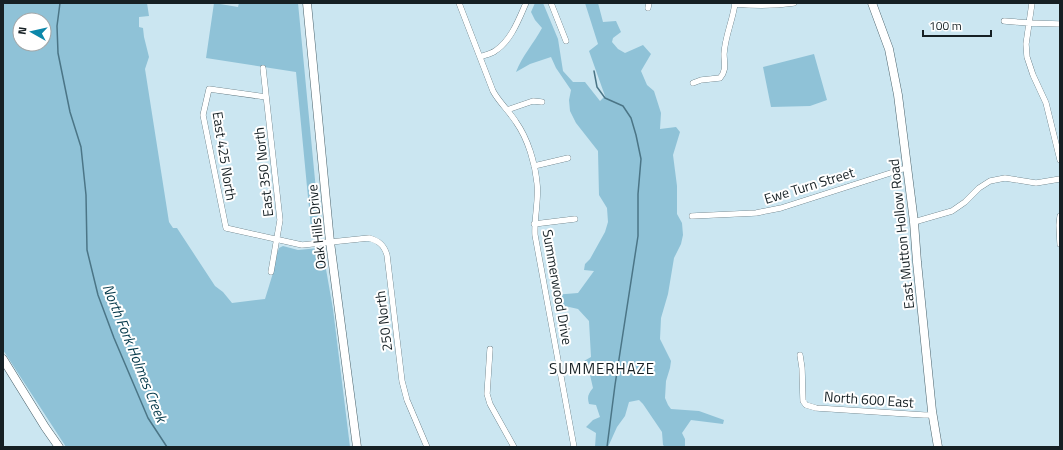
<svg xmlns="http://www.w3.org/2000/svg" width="1063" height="450" font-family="'Titillium Web',sans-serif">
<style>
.green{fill:#8fc2d7;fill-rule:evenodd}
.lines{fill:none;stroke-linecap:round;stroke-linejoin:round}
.stream{stroke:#4b7586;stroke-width:1.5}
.street-casing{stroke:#49616a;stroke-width:6}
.secondary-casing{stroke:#49616a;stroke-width:9}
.street{stroke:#fff;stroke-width:5.5}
.secondary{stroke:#fff;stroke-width:8}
.labels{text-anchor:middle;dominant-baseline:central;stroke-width:4;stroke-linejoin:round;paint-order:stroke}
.street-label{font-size:14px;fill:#162024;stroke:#fff}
.water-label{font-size:15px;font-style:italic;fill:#063a4b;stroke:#fff}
.neighbourhood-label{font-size:15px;letter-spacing:1px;fill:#162024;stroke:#fff}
</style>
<rect width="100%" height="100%" fill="#cbe6f1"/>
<path class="green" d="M3,3H147L149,16L139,17V27L143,28L144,37L149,57L145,69L169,222L173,228H177L215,286L223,292L232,303L265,299L273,273L274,262L279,248L283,246L298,250L319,248L323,252L333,309L350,447H66L3,350ZM20,20H44V44H20Z
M214,3L238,7L239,3H298L320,232L314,238L312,239L296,72L206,58Z
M535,3H543L558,39L563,71L573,82H585L600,101L605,96L589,51L598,44L585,3H598L603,22L616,21L621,32L613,38L612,42L618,49L625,53L643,45L651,54L641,71L647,85L654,91L661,113L660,129L676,127L680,132L673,155L677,186V214L682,223L683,235L681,244L674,258L668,294L661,318L660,339L671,361L670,368L666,381L665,398L668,405L671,409L699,411L724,420L723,424L691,420L682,433L685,439V447H665L663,445L662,432L643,404L639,400L629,402L625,416L617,427L608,447H595L596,433L586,427L593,420L600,417L596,405L589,404C587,397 588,394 593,388L590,375L586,368L584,361L591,357L589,321L578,309L556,304L553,295L578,293L594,271L584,270L585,264L590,259L605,232L608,222L607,208L599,195L598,151L576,123L570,111L569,100L571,90L556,68L551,57L530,64L516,72C522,56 534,43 542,28L535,20L531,12Z
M814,54L827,100L810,106L771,107L763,67Z"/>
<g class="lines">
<path class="stream" d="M60,3L57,26L58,53L70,112L81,147L86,195L87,250L98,295L114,338L148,418L167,447
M594,71L597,87L605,98L623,106L631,118L636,135L641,159L638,194V236L615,385L607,447"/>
<g class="street-casing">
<path id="street" d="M459,3L493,91C499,102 509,111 516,122C528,139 535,163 537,183C539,200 534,218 535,235L574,447
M551,3L566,41
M1032,3L1026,44L1027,57L1033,75L1046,103L1060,160
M735,4C755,6 774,6 794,3
M648,8L649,3
M1004,21L1029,23L1060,24
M480,57C485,55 491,54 495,51C511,41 519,19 526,3
M263,68L280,220L271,272
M693,83L701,80L720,78C727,70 724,63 724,54C725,36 733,20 735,3
M266,97L209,89L203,115L226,228L302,245L369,238C379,241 384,245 387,255L402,381L407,400L427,447
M507,110L533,101L542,102
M534,166L568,158
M692,216L756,213L781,208L906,168
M1060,216L1059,225L1060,244
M914,222L952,211L965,202L979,188L990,181L1005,178L1036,183L1060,179
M534,224L575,219
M490,349L487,394L490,404L514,447
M800,355L802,368L803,401L806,405L816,408L924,415H932"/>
</g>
<g class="secondary-casing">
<path id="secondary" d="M307,3L330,242L357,447
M872,3L889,49L898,95L914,222L917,262L932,411L938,447
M3,359L45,427L59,447"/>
</g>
<use href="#street" class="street"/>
<use href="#secondary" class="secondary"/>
</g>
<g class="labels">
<g class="street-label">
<text transform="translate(225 156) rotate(81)">East 425 North</text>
<text transform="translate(263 172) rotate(-96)">East 350 North</text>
<text transform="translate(809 185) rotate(-17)">Ewe Turn Street</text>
<text transform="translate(316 227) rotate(-96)">Oak Hills Drive</text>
<text transform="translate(901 234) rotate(-96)">East Mutton Hollow Road</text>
<text transform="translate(558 287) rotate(80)">Summerwood Drive</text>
<text transform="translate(383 321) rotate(-97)">250 North</text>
<text transform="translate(869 399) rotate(4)">North 600 East</text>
</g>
<g class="water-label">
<text transform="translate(135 353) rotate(68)">North Fork Holmes Creek</text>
</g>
<g class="neighbourhood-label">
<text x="602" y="368">SUMMERHAZE</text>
</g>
</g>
<rect width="1063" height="450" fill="none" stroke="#162024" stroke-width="8"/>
<g transform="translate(32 32) rotate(278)"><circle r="19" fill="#ffffff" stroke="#a2a6a7"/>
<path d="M0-3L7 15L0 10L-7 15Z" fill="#0c87aa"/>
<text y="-6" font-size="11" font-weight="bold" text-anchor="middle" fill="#162024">N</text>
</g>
<path d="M923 30v6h68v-6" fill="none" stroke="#162024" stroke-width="2"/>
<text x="929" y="30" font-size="12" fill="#162024" stroke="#ffffff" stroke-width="3" paint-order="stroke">100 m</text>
</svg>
